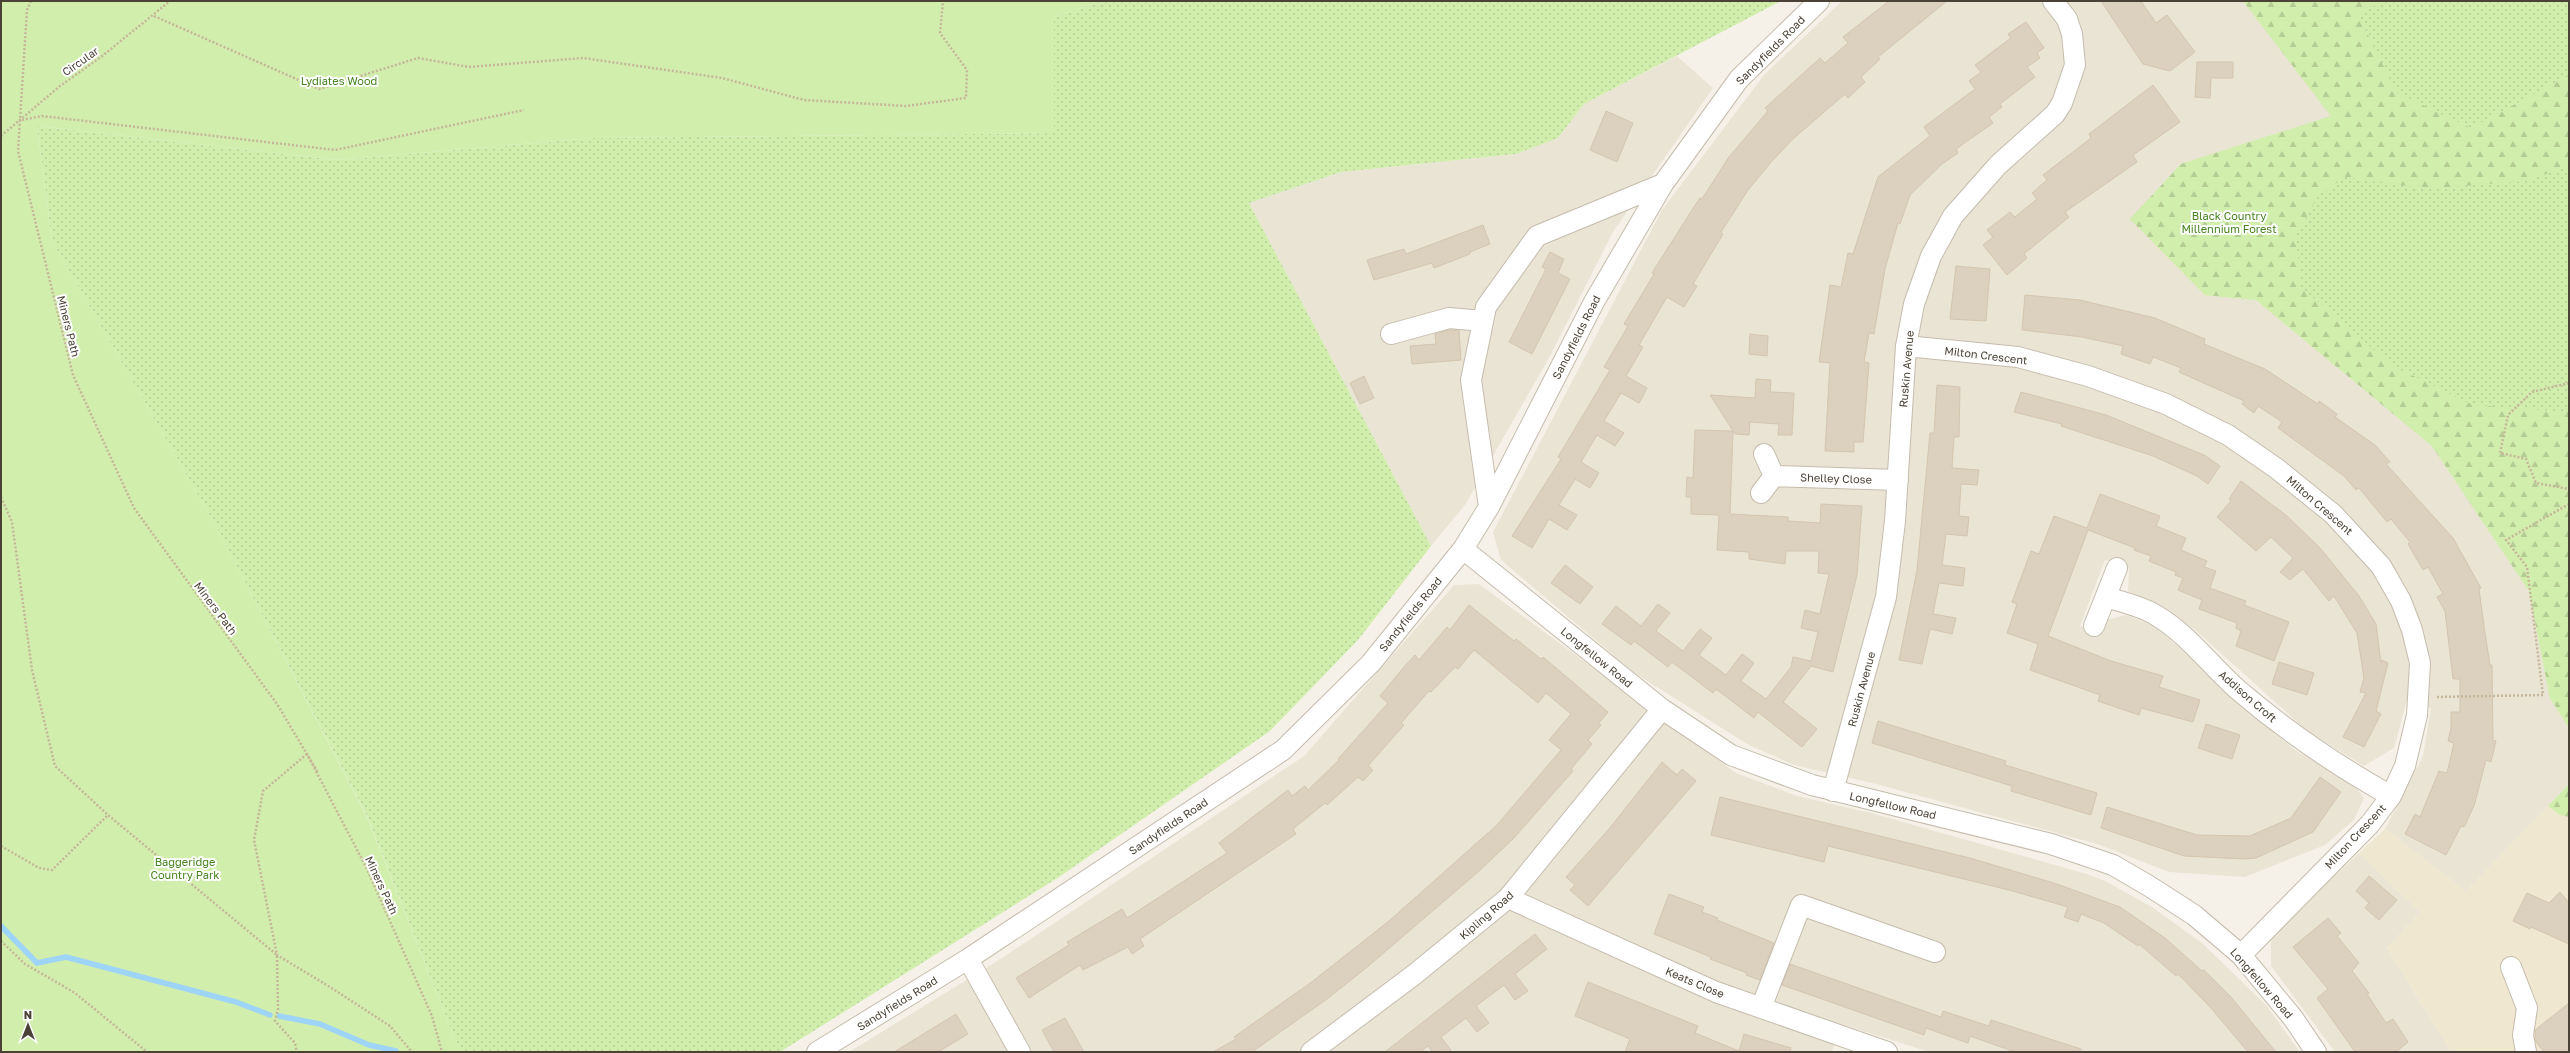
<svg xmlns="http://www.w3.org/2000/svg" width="2570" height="1053" font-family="'Golos Text',sans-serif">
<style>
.residential{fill:#eae4d5}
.education{fill:#f0e7d0}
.grass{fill:url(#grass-dots)}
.forest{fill:url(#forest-firs)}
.green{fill:#d1eead}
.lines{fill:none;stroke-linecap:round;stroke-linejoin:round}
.stream{stroke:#9ed4f8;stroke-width:5.5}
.building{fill:#dcd0bf;stroke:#d4c5ae}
.minor-casing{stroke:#c5bcac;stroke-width:22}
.path{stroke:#c6b699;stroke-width:2.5;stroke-dasharray:2 2;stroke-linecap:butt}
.minor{stroke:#fff;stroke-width:20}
.labels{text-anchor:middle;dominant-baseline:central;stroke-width:4;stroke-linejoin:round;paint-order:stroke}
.street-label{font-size:11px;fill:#4a4236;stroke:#fff}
.park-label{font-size:11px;fill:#478321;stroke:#fff}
</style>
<defs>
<pattern id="grass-dots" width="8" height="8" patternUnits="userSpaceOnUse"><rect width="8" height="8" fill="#d1eead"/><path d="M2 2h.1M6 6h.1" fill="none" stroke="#b5cd95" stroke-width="1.8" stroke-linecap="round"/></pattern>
<pattern id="forest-firs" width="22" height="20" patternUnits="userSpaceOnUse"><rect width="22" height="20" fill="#d1eead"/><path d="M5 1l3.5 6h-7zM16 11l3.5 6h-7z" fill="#b5cd95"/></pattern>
</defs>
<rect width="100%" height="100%" fill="#f6f1e8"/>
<path class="residential" d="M1842,1H2243L2332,116L2181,164L2205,295L2256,300L2432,446L2529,591L2550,698L2569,728V784L2466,891L2385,829L2423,756L2431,708L2407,700L2394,748L2364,766L2307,731L2194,629L2162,607L2128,591L2129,568L2105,560L2080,626L2099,633L2107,620L2126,615L2157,627L2244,708L2295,750L2354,785L2364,798L2354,820L2325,845L2245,877L2169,872L2097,844L1876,784L1794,765L1747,744L1633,672L1501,560L1493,532L1662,210L1764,75Z
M1677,56L1713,88L1613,232L1550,356L1465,505L1431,546L1249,203L1341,172L1516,154L1558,138L1584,104Z
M1479,584L1736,773L1797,796L1871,813L2087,874L2105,881L2152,907L2202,943L2266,1005L2300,1052H1929L1841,1024L1832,1052H849L999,960L1304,756L1454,585Z
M2359,853L2420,912L2387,948L2451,1052H2335L2271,966V936Z"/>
<path class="education" d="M2569,784V1052H2451L2387,948L2420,912L2359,853L2385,829L2466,891Z"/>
<path class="grass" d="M1102,1H1781L1584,104L1558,138L1516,154L1341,172L1249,203L1431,546L1358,640L1270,731L1059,877L780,1052H460L368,818L217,528L52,241L37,126L338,160L593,138L1054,133V17Z
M2243,1H2569V728L2550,698L2529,591L2432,446L2256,300L2205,295L2130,219L2181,164L2331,116Z"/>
<path class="forest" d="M2243,1H2381L2359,17L2397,93L2471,128L2569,75V167L2524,181L2427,189L2345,177L2318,196L2296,236L2301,287L2393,366L2473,405L2569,412V728L2550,698L2529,591L2432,446L2256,300L2205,295L2130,219L2181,164L2331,116Z
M2569,784V817L2560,815L2548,806Z"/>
<path class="green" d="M1,1H1102L1054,17V133L593,138L338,160L37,126L52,241L217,528L368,819L460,1052H1Z"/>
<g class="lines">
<path class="stream" d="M1,926L37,963L66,957L236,1002L270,1015
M279,1016L320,1024L369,1045L396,1051"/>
</g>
<path class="building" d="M1889,1H1947L1878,57L1880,59L1861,77L1865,82L1848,98L1845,94L1794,138L1772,161L1748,190L1721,232L1723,234L1693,284L1697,286L1684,307L1667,297L1639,345L1643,347L1626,376L1647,388L1643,396L1639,403L1621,393L1604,421L1624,433L1615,446L1597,435L1581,462L1599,473L1590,488L1575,479L1559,505L1577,515L1567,530L1549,519L1532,548L1512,536L1561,459L1558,457L1610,370L1604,367L1628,326L1624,324L1654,274L1652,273L1690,213L1700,198L1702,199L1729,157L1768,111L1765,108L1820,58L1825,63L1848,43L1843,37Z
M2101,1H2141L2156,23L2167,15L2195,52L2170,71L2143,64Z
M2026,22L2044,48L2037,53L2040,58L2027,67L2035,77L2000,104L2002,107L1989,117L1993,123L1956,149L1958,153L1942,164L1910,195L1900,224L1898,223L1885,269L1874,334L1869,333L1864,362L1869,363L1863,442H1854V452L1825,451L1830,363L1819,362L1830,285L1841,287L1848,253L1853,254L1878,177L1930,136L1924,127L1975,89L1969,81L1981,72L1975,65L2011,38L2008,34Z
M2197,62H2233V78H2211L2210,98L2195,97Z
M2153,85L2180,122L2133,155L2137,162L2065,212L2069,217L2024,254L2027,258L2007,275L1983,245L1993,237L1987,230L2010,212L2015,217L2037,199L2032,193L2047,180L2043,175L2091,138L2089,134Z
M1606,111L1633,123L1617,162L1590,150Z
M1483,225L1490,244L1470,252V254L1434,268L1432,263L1374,280L1367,260L1404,249L1406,254Z
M1550,252L1564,259L1558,273L1570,279L1532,354L1509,342L1546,269L1542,267Z
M1956,266L1990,269L1986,321L1950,319Z
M2025,295L2080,300L2155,318L2205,339L2204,344L2265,369L2318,404L2319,401L2337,414L2335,417L2375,445L2390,462L2386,464L2453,538L2481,588L2479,589L2485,633L2490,665H2492L2493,740L2496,741L2491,762L2486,760L2474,806L2464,827L2461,826L2446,855L2405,834L2415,814L2420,817L2439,771L2447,773L2454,743L2448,741L2451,728V712H2460V679H2453L2445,611L2437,597L2443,594L2428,567L2423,570L2408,544L2410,542L2391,519L2387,522L2359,488L2356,490L2344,476L2278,428L2282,422L2258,406L2254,413L2242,404L2244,401L2179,372L2181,368L2153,357L2150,364L2121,354L2123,346L2082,337L2022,330Z
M1449,330H1459L1461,360L1412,364L1410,346L1436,344L1435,334Z
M1750,334L1768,336L1767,356L1749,354Z
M1364,376L1374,398L1360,404L1350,383Z
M1756,379L1771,380L1770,392L1794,393L1792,435H1778L1779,424L1750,422L1749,435L1735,434L1710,395L1755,398Z
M1937,385L1960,387L1959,437H1954L1952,468L1979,470L1977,485L1961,484L1959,516L1969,517L1967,536L1946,534L1942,565L1965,568L1963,586L1939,583L1933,614L1956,618L1952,634L1930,629L1922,664L1899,660L1917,570L1930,433H1934Z
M2021,392L2106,415L2204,455L2220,466L2208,484L2197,476L2153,456L2061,426L2062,424L2014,412Z
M1695,430L1733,431L1730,514L1788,517V521L1820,523L1821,504L1862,506L1857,575L1833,672L1811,666L1783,702L1817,729L1802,747L1758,712L1754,718L1716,689L1713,693L1672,662L1668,667L1634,641L1631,645L1602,624L1616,606L1641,626L1658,604L1670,613L1656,631L1683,651L1700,629L1712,638L1699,655L1726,675L1742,654L1754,663L1741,681L1766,699L1791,667L1793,657L1811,661L1818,632L1801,628L1805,610L1820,614L1829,574L1818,573L1819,551H1786L1785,564L1749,559V552L1717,550L1719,515L1691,514V497H1686L1687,477L1693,478Z
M2241,481L2287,516L2320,548L2359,596L2376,624L2381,663L2382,660L2388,663L2376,711L2381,714L2364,747L2343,737L2366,693L2360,692L2364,678L2357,633L2334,596L2329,601L2303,569L2290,580L2280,572L2293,558L2271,537L2256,551L2217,517L2231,501L2229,499Z
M2100,494L2160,516L2156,526L2186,538L2181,550L2207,561L2204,567L2216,571L2210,588L2246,601L2244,605L2289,622L2274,661L2236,646L2241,631L2236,628L2237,623L2199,609L2202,600L2178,590L2183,578L2175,575L2176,572L2149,561L2151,556L2134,550L2135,548L2088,530L2048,636L2111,661L2163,676L2159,687L2200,700L2193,722L2141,708L2139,715L2098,701L2100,695L2030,670L2038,644L2007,633L2017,604L2012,602L2031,551L2039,554L2054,516L2087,528Z
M1565,565L1593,587L1580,604L1551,583Z
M1469,605L1514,641L1516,639L1541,659L1543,657L1608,712L1599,723L1601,725L1588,740L1592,744L1571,769L1573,771L1513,839L1478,872L1366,968L1327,999L1252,1052H1213L1236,1039L1234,1037L1313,981L1389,921L1497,825L1561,750L1549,740L1571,714L1546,693L1538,703L1474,650L1458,669L1455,667L1431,692L1429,691L1401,723L1404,725L1368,766L1373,770L1363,781L1358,777L1327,805L1325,803L1293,829L1296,834L1140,939L1144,946L1132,954L1128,947L1083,970L1080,965L1029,998L1016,978L1069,945L1067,942L1122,909L1127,918L1227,853L1219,843L1288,790L1292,796L1305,786L1308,790L1339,760L1338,759L1388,703L1380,696L1404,667L1415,655L1419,660L1447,627L1450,630Z
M2279,662L2314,673L2307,695L2272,684Z
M1878,721L2006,761L2005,765L2097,793L2091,815L2011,791L2012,786L1872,743Z
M2206,724L2240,735L2232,759L2198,748Z
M1662,762L1677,775L1682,769L1696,781L1588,906L1570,890L1575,885L1566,877L1609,829Z
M2320,777L2341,792L2313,832L2256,858L2244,859L2184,856L2101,828L2107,807L2197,835L2250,836L2291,818Z
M1720,797L1970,858L2057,884L2120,907L2165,938L2202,971L2204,970L2231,997L2276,1052H2248L2211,1008L2178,974L2176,976L2139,944L2138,946L2104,923L2081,914L2078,922L2064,917L2068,907L2009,890L1828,846L1824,862L1711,835Z
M2369,876L2397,900L2379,920L2365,908L2369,903L2356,891Z
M2560,892L2569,903V944L2531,927L2530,929L2513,921L2527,893L2549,903Z
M1669,894L1704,907L1702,912L1718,918L1717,920L1774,943L1760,980L1746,975L1747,973L1710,959L1711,957L1654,934Z
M2328,918L2341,933L2337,936L2359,963L2352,971L2369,993L2367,994L2386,1023L2393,1019L2408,1042L2396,1052H2355L2317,998L2328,989L2293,947Z
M1535,934L1547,949L1515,974L1528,991L1515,1000L1504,985L1476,1006L1489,1023L1477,1032L1466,1018L1441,1037L1452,1052H1433L1428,1046L1420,1052H1385Z
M1790,964L1941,1017L1943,1011L1989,1026L1991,1020L2081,1049V1052H2015L1970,1036L1968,1043L1926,1028L1924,1035L1782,985Z
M1588,982L1698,1026L1695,1033L1739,1051L1744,1034L1791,1048L1790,1052H1625L1630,1039L1575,1016Z
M2569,1003V1052H2544L2536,1042L2535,1030Z
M956,1014L968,1034L938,1052H894Z
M1065,1018L1084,1052H1054L1042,1030Z"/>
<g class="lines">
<g class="minor-casing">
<path id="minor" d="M1391,334L1449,318L1483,321
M1906,346L2018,357L2088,376L2166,404L2228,435L2276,468L2333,514L2381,566L2401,601L2412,630L2420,663L2417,715L2405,766L2391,796L2370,824L2241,955
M1774,476L1898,480
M1761,493L1774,476L1764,454
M1489,507L1471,380L1486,307L1537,236L1663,184
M1463,549L1662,709L1731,755L1812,785L2051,844L2113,865L2149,886L2194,915L2241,955L2293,1018L2316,1052
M2106,597C2122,602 2140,606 2154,614C2187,633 2210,665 2237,689C2287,732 2334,764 2391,796
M2094,626L2117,568
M1833,791L1886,597L1895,521L1906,346L1914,304L1931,256L1953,216L1998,165L2055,114L2062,103L2075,65L2072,34L2067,19L2053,1
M1508,898L1716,992L1887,1052
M968,959L1020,1052
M2511,967L2527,1008L2523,1035L2526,1052
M1761,1008L1801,905L1935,952
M817,1052L968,959L1283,750L1371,663L1463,549L1489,507L1594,302L1663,184L1739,79L1819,1
M1311,1052L1415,974L1508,898L1662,709"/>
</g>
<path class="path" d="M31,1L27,10L18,151L73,375L134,508L277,704L317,771L307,754L366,867L432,1016L442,1052
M154,16L319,89L418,58L469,67L583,58L722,78L804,100L906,106L966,98L967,70L940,33L943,1
M22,120L42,116L335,150L524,110
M1,136L60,86L101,57L170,1
M2569,383L2532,392L2508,415L2500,453L2526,459L2536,483L2569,489
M1,497L12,522L32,670L55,766L108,815L277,955L278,1009L275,1021L295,1043L297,1052
M2437,697L2543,695L2527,567L2506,540L2569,504
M307,754L263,791L254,840L277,955L330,987L390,1026L412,1052
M1,846L39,868L52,870L108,815
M1,941L25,964L75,993L147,1052"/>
<use href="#minor" class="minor"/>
</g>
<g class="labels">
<g class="street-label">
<text transform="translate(1770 50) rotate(-45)">Sandyfields Road</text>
<text transform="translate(80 61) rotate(-35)">Circular</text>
<text transform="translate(69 326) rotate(76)">Miners Path</text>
<text transform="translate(1576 337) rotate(-63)">Sandyfields Road</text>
<text transform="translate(1986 355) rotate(7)">Milton Crescent</text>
<text transform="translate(1906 369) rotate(-85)">Ruskin Avenue</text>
<text transform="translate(1836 478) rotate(2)">Shelley Close</text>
<text transform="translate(2320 505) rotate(41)">Milton Crescent</text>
<text transform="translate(216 608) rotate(53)">Miners Path</text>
<text transform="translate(1410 614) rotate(-51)">Sandyfields Road</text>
<text transform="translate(1597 657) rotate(39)">Longfellow Road</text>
<text transform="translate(1861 689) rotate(-75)">Ruskin Avenue</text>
<text transform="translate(2248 696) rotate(41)">Addison Croft</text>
<text transform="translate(1893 805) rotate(13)">Longfellow Road</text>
<text transform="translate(1168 826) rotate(-34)">Sandyfields Road</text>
<text transform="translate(2355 836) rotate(-47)">Milton Crescent</text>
<text transform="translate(382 885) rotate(65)">Miners Path</text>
<text transform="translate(1486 915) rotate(-41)">Kipling Road</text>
<text transform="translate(1695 982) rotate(23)">Keats Close</text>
<text transform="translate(2262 983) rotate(49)">Longfellow Road</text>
<text transform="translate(897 1003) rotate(-32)">Sandyfields Road</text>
</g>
<g class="park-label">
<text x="339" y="80">Lydiates Wood</text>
<text x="2229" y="215">Black Country<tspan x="2229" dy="13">Millennium Forest</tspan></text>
<text x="185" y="861">Baggeridge<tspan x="185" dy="13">Country Park</tspan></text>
</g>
</g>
<rect width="2570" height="1053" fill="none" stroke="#4a4236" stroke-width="4"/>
<g transform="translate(28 1025)" stroke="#ffffff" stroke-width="3" paint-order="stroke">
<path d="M0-3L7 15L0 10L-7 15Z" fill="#4a4236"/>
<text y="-6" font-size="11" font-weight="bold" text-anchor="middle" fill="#4a4236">N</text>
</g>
</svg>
